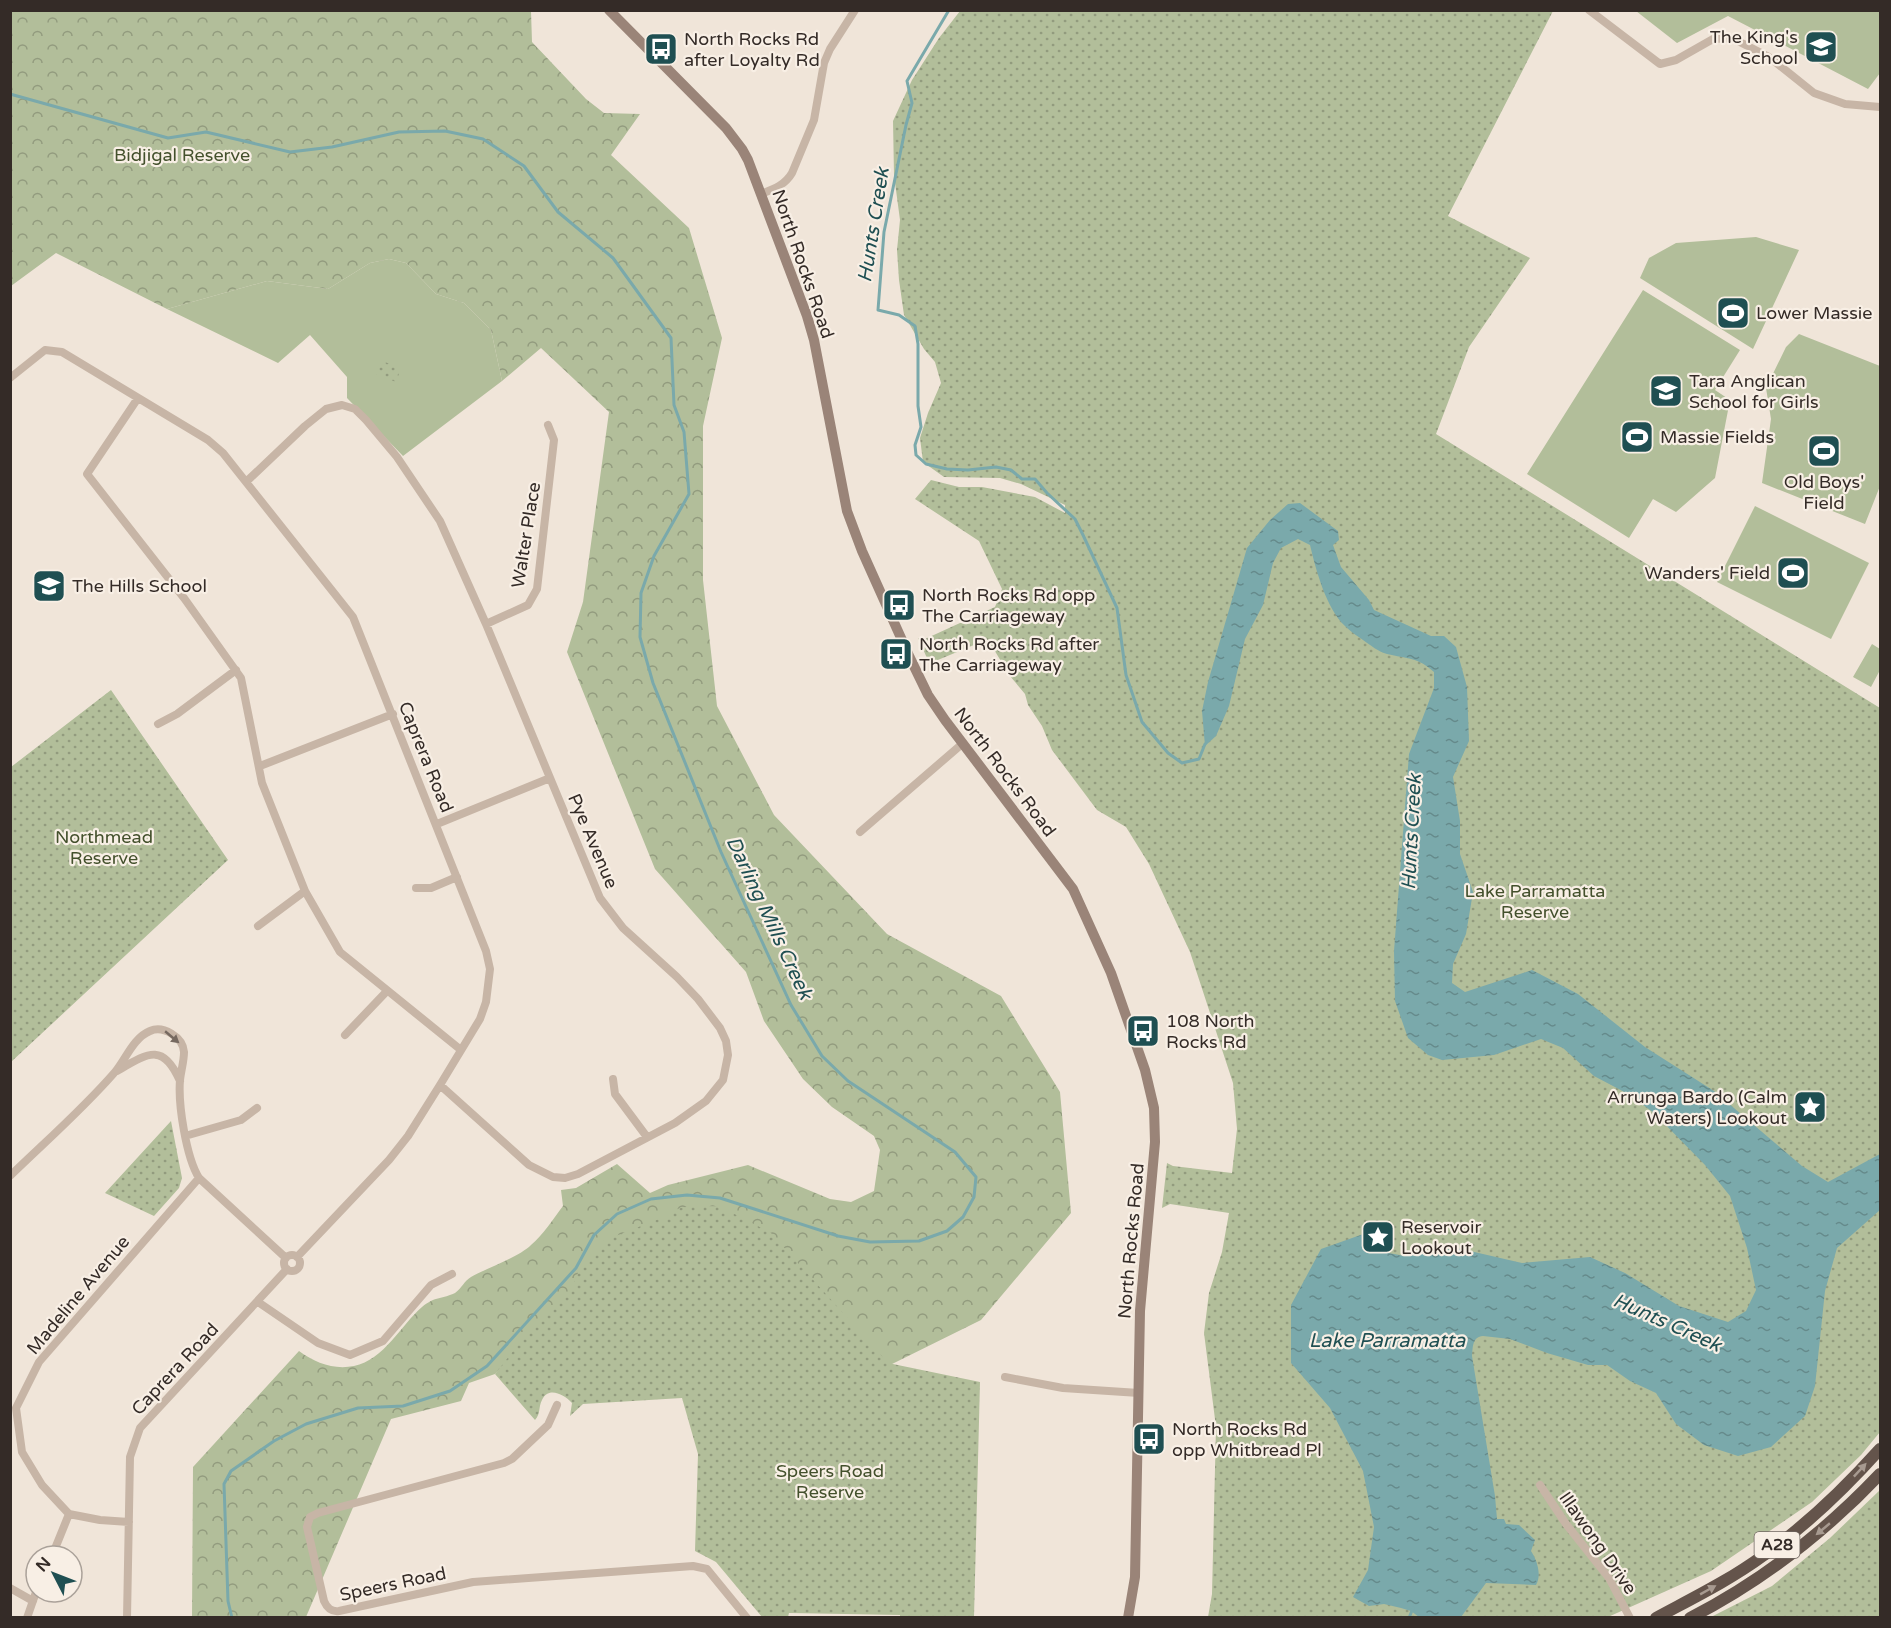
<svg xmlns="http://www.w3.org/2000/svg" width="1891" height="1628" font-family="'Varela Round',sans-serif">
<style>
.grass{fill:#b2be9a}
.forest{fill:url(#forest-crowns)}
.park{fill:url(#park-dots)}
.water{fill:url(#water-ripples)}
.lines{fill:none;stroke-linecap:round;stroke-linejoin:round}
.stream{stroke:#7aa9ab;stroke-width:3}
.minor{stroke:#c7b5a6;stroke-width:8}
.secondary{stroke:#9a8478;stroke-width:10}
.trunk{stroke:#64544b;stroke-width:12}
.oneway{fill:#766960}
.oneway2{fill:#a79a90}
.labels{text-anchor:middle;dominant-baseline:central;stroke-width:4.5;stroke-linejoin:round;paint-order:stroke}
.shield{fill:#f8efe5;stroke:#6f6660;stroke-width:1.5}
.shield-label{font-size:16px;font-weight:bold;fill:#342b27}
.poi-label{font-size:18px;fill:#342b27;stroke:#f8efe5;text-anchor:start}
.park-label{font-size:18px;fill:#43502c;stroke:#f8efe5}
.street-label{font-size:18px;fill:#342b27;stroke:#f8efe5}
.water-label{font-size:20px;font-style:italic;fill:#1f4f52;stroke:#f8efe5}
</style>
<defs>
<pattern id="forest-crowns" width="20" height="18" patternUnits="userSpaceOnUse" patternTransform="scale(1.5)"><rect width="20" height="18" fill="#b2be9a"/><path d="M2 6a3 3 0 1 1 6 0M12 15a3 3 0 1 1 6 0" fill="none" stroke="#929b7e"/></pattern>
<pattern id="park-dots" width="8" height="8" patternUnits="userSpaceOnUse" patternTransform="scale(1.5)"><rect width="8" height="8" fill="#b2be9a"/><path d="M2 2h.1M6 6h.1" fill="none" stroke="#929b7e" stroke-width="1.8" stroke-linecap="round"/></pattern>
<pattern id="water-ripples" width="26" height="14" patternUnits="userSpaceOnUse" patternTransform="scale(1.5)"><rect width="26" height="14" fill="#7aa9ab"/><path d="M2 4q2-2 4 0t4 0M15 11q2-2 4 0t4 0" fill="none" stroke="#658a8b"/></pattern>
</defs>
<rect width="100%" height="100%" fill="#f0e5d9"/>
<path class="grass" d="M1636,11H1880V73L1868,89L1728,16L1677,43Z
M1756,237L1799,250L1753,349L1640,278L1649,258L1676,243Z
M389,259L406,263L436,294L464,303L491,330L502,381L403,456L347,398V377L310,335L278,363L167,309L267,281L328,289L370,263Z
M1643,290L1740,350L1715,390L1730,400L1715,478L1676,512L1653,499L1629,538L1527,474Z
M1799,334L1880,366V486L1865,524L1762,483L1771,419L1766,388L1786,347Z
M1755,506L1869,563L1831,639L1717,582Z
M1872,644L1880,649V670L1871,687L1853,677Z"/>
<path class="forest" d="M11,11H531L532,42L586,99L604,113L640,114L611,155L689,228L722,338L703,426V580L717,706L774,815L887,934L1001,996L1060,1092L1071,1213L981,1320L886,1367L503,1365L495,1374L469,1383L461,1401L391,1419L306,1617H192L193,1467L299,1351C315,1363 334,1370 354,1366C384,1360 401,1325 422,1307C435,1296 443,1299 455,1293C462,1288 464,1281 471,1277C487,1268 519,1257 531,1245C543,1235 553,1219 563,1206L561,1190L576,1188L617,1164L650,1193L668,1185L748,1165L830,1199L851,1202L874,1191L880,1150L874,1136L832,1107L803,1079L764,1021L746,972L655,869L567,652L583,602L609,412L541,348L502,381L491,330L464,303L436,294L406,263L389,259L370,263L328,289L267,281L167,309L56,253L11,286Z"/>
<path class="park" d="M960,11H1553L1448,216L1530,258L1469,347L1436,434L1880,708V1432L1861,1455L1812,1502L1711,1571L1608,1617H1208L1212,1594L1216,1427L1204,1333L1209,1293L1222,1252L1229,1213L1170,1204L1162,1208L1167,1163L1173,1166L1232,1173L1237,1129L1233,1083L1190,952L1149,864L1126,827L1097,810L1052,750L1042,726L1028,705L1025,694L1010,676L990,643L986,640L933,662L931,667L918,638L925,639L995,607L1002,589L979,541L915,499L931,480L959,487H982L1035,497L1065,513V505L1021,484L1000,478L944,477L923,462L920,438L928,413L941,383L935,362L924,349L904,315L899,280L897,250L900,220L894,175L893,121L912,80L939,38Z
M382,361L401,368L396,382L376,374Z
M111,690L228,860L11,1062V767Z
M171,1121L182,1178L179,1188L154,1216L105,1193Z
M719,1206L771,1233L888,1363L980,1382L974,1617L900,1618V1615L789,1613L788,1617H762L716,1562L695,1551L698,1454L682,1398L583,1404L570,1416L572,1403C564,1394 548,1386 542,1400C538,1408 541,1413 535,1420L495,1374L528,1332L571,1290L580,1268L603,1241L669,1215C679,1203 704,1207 719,1206Z
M1880,1490V1617H1711L1772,1586L1830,1538Z"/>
<path class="water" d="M1300,503L1338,531L1339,540L1333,545L1341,567L1369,600L1374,610L1431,636H1444L1456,647L1467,687L1469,741L1453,777L1460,821V854L1473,892L1466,934L1453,964L1452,983L1465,992L1532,970L1578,994L1645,1047L1714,1091L1802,1166L1828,1182L1880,1154V1210L1837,1248L1825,1291L1815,1386L1805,1416L1771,1447L1738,1456L1704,1445L1676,1424L1656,1393L1630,1381L1607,1365H1588L1547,1353L1510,1339L1483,1336C1472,1337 1473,1347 1472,1356L1495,1496L1497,1519H1504L1506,1524L1519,1525L1535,1540L1531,1551C1537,1560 1542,1575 1536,1585L1486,1583L1461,1617H1419L1411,1611L1401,1608L1384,1604L1369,1606L1353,1597L1368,1570L1374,1527L1363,1471L1330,1408L1291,1363V1305L1321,1249L1369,1232L1383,1252L1405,1256L1457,1248L1522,1263L1590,1257L1625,1273L1679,1306L1728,1322L1746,1311L1756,1290L1747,1248L1730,1196L1705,1165L1654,1113L1630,1095L1594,1076L1563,1048L1541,1039L1494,1055L1442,1060L1428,1055L1408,1038L1395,1001L1394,951L1409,754L1434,688V672C1418,657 1407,659 1387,654C1379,652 1370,645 1363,640C1357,636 1350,631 1345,626C1326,608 1316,570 1310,545L1298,539L1281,548L1273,563L1263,605L1245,639L1229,706L1216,736L1205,746L1202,711L1208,682L1247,548L1270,520L1288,504Z"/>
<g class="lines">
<path class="stream" d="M949,10L907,81L912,103L906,125L884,232L878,310L899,315L915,326L918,344V406L921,427L915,445L916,455L926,464L947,469L968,470L996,467L1011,470L1022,479H1035L1047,493L1075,519L1083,535L1117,608L1126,675L1142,722L1168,753L1182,763L1199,759L1205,744
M10,94L168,138L206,132L290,152L332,147L399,132L445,131L483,139L524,166L558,212L613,258L671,338L674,405L684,432L689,494L654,556L641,593L640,637L653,683L721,852L791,1005L822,1056L848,1081L955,1152L976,1177L974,1197L963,1217L947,1231L919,1241L870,1242L838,1236L720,1198L687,1195L651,1199L617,1214L594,1235L576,1268L487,1366L450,1391L403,1406L358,1408L306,1424L274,1441L231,1471L224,1484L228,1601L232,1618
M1409,1618L1413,1608"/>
<path class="minor" d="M1589,10L1660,64L1676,60L1713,39L1732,38L1769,57L1814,93L1845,104L1880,107
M761,194C774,189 785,185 792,173L814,120L824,63L830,49L855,10
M10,378L45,350L62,352L208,440L223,453L353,617L486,951L490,969L486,1002L480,1019L440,1085L408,1136L389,1160L297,1257
M138,398L87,474L184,598L241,678L262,783L305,891L340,952L461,1050
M246,482L305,426L326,409L342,405L355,409L366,420L397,457L440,521L486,624L600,898L623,928L677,977L698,999L720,1028L726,1041L728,1055L723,1080L706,1101L675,1123L578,1174L565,1178L553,1177L529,1165L440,1085
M486,624L528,605L537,589L554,440L548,425
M158,724L177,714L236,670
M260,766L393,714
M437,824L550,778
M860,832L962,744
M416,888H431L457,877
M258,926L305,891
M345,1035L387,991
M117,1071C148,1053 163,1042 180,1081
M613,1079L615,1094L647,1137
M185,1136L241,1120L257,1108
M10,1176C45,1142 83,1109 115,1072C126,1059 133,1038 150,1031C163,1025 183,1037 184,1052C184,1061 181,1071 180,1080C178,1104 186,1157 199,1178L286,1258
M284 1263a8 8 0 1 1 16 0a8 8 0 1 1-16 0Z
M258,1302L318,1343L350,1355L383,1341L431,1285L452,1274
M1005,1377L1063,1388L1139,1393
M557,1405L548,1425L512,1459L504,1463L318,1513L310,1517L307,1527L324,1601C327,1608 331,1612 339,1611L473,1582L693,1566L707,1569L747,1618
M1540,1485L1566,1524L1609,1578L1630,1618
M129,1522L100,1520L69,1514L42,1485L22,1452L16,1408L39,1362L199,1178
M52,1556L69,1514
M10,1588L33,1601
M27,1618L36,1592
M127,1618L130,1457L140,1428L287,1269"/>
<path class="secondary" d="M609,10L726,128L742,149L748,160L807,316L814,340L847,511L862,551L910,658L928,695L945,720L1073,889L1111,973L1145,1070L1154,1108L1155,1142L1140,1311L1135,1577L1128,1618"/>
<path class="trunk" d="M1656,1618C1693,1598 1730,1580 1764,1555C1807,1525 1845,1488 1880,1449
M1690,1618C1762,1581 1825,1532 1880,1474"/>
</g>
<defs><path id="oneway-solid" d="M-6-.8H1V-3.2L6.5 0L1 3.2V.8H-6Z" transform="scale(1.5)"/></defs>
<use class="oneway" href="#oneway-solid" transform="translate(172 1037) rotate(40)"/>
<g class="oneway2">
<use href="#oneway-solid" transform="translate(1860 1470) rotate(-47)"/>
<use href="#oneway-solid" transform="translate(1823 1529) rotate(140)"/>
<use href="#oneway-solid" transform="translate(1708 1590) rotate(-29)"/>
</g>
<defs>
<g id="school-square" transform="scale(1.725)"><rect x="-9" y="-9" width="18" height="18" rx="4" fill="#1f4f52" stroke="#f8efe5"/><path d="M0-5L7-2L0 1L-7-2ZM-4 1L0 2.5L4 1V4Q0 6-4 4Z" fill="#fff"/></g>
<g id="bus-square" transform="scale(1.725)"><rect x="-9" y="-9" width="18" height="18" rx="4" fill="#1f4f52" stroke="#f8efe5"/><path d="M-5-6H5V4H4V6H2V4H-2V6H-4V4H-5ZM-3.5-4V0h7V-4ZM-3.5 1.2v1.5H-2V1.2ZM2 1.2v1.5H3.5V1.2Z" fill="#fff"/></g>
<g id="stadium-square" transform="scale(1.725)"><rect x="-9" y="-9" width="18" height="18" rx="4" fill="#1f4f52" stroke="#f8efe5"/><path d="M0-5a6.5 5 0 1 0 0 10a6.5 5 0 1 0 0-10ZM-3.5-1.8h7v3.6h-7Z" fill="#fff"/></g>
<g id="sight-square" transform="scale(1.725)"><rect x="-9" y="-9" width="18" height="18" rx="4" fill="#1f4f52" stroke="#f8efe5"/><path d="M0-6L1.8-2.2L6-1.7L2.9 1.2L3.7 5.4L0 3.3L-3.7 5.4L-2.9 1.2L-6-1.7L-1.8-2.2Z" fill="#fff"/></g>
</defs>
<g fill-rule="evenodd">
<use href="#school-square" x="1821" y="47"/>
<use href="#bus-square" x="661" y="49"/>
<use href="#stadium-square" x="1733" y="313"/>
<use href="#school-square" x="1666" y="391"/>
<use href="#stadium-square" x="1637" y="437"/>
<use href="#stadium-square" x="1824" y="451"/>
<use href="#stadium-square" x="1793" y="573"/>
<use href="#school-square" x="49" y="586"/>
<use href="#bus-square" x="899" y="605"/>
<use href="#bus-square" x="896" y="654"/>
<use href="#bus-square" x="1143" y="1031"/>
<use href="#sight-square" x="1810" y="1107"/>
<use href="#sight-square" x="1378" y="1237"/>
<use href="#bus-square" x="1149" y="1439"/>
</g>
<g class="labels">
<rect class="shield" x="1754.5" y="1532" width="45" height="26" rx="4.5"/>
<g class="shield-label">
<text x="1777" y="1545">A28</text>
</g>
<g class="poi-label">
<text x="1798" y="37" text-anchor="end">The King's<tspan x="1798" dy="21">School</tspan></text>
<text x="684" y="39">North Rocks Rd<tspan x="684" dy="21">after Loyalty Rd</tspan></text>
<text x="1756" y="313">Lower Massie</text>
<text x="1689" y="381">Tara Anglican<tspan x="1689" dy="21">School for Girls</tspan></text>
<text x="1660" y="437">Massie Fields</text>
<text x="1824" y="482" text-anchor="middle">Old Boys'<tspan x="1824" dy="21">Field</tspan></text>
<text x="1770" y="573" text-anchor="end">Wanders' Field</text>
<text x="72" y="586">The Hills School</text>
<text x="922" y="595">North Rocks Rd opp<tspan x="922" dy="21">The Carriageway</tspan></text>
<text x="919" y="644">North Rocks Rd after<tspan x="919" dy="21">The Carriageway</tspan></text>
<text x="1166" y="1021">108 North<tspan x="1166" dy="21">Rocks Rd</tspan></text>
<text x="1787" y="1097" text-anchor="end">Arrunga Bardo (Calm<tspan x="1787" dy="21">Waters) Lookout</tspan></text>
<text x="1401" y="1227">Reservoir<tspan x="1401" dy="21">Lookout</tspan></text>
<text x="1172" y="1429">North Rocks Rd<tspan x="1172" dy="21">opp Whitbread Pl</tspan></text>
</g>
<g class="park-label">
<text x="182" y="155">Bidjigal Reserve</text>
<text x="104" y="837">Northmead<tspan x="104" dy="21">Reserve</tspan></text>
<text x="1535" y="891">Lake Parramatta<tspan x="1535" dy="21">Reserve</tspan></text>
<text x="830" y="1471">Speers Road<tspan x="830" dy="21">Reserve</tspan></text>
</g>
<g class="street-label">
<text transform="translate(803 264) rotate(71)">North Rocks Road</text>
<text transform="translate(526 535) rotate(-81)">Walter Place</text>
<text transform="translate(426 757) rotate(68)">Caprera Road</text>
<text transform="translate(1005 772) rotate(53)">North Rocks Road</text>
<text transform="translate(593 841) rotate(67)">Pye Avenue</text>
<text transform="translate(1131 1241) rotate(-85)">North Rocks Road</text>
<text transform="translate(78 1295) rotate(-50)">Madeline Avenue</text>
<text transform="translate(175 1369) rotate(-47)">Caprera Road</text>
<text transform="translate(1598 1543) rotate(55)">Illawong Drive</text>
<text transform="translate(393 1584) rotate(-12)">Speers Road</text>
</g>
<g class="water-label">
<text transform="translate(874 225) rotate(-81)">Hunts Creek</text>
<text transform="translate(1412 832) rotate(-87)">Hunts Creek</text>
<text transform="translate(769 918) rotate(65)">Darling Mills Creek</text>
<text transform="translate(1667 1323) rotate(24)">Hunts Creek</text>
<text x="1387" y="1341">Lake Parramatta</text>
</g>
</g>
<rect width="1891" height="1628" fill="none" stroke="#342b27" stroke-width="24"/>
<g transform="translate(54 1574) rotate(312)"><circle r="28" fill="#f8efe5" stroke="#aaa199" stroke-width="1.5"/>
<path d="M0-4.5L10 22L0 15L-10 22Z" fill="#1f4f52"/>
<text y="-9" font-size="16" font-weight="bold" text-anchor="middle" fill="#342b27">N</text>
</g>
</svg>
